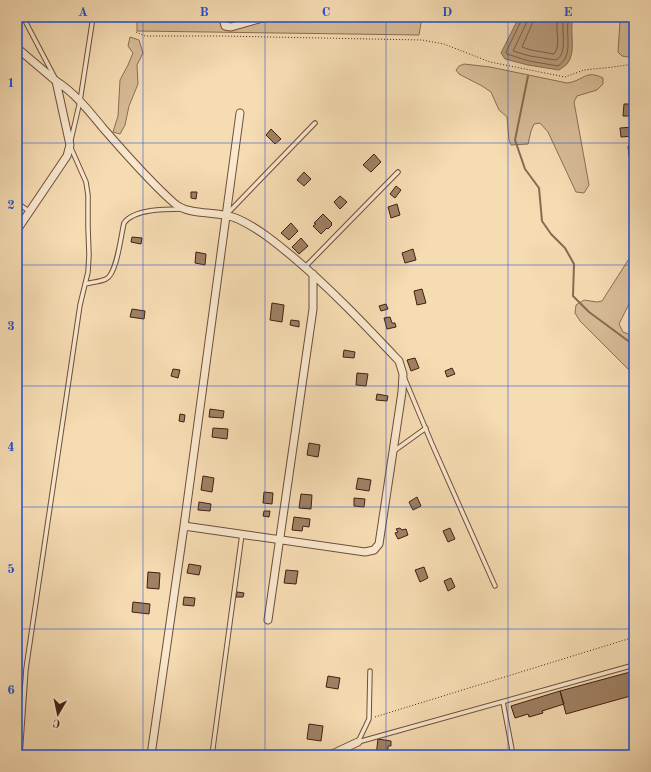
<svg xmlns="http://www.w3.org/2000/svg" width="651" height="772" font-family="'Old Standard TT',serif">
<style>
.green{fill:#d7bc97;stroke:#8c6e54}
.water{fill:#b99c7c;stroke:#896a51}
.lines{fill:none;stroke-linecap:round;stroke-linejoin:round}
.shore{stroke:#7e5e46;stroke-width:1}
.stream{stroke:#896a51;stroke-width:2}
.building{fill:#a08165;stroke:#421f10}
.lane-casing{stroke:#6f4e39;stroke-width:5.5}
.street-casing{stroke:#6f4e39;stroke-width:9}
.path{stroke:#421f10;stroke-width:1;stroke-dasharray:1 2;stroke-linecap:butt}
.lane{stroke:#f9e8ce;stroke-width:3.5}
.street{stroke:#f9e8ce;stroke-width:7}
.grid{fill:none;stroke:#1d4ed8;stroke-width:1;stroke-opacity:0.55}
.neatline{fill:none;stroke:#1d4ed8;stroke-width:1.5}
.grid-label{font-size:13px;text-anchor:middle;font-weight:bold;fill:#1d4ed8}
</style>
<rect width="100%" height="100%" fill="#f6dcb3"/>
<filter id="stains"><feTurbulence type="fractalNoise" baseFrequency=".005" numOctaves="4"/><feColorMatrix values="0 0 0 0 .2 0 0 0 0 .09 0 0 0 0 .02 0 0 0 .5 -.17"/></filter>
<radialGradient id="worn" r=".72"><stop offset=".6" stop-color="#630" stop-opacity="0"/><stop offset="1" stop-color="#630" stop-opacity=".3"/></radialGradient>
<path class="green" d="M137,17H422L419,35L137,31Z
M624,18H634V58L622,56L618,52L620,22Z
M130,37L139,40L143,53L137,65L138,84L129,106L125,125L120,134L113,132L118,116L120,80L128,65L133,53L128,46Z
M464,64L490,67L567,83C584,81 585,69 603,78V84L597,90L577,96L574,102L589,185L584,193L576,192L548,132L540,123L534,124L531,131L528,144L511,145L509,140L507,117L499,110L491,92L482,86L459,74L456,70L459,66Z
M634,251V294L619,324L623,332L634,336V375L580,321L575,313L576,305L584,300L597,302L602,301Z"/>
<path class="water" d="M519,17H573C569,31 577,52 567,64C565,66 562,68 559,70L528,65L505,59L501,53Z"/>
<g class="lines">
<path class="shore" d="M523,17L506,52L507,54L529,61L558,66C575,55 564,33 569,17
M528,17L527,22L513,51L530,56L556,60C569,53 560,29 564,17
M534,17L532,24L522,47L531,50L554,54C562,45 554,28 558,17"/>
<path class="stream" d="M528,76L515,140L525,169L539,188L542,221L551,234L565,248L574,264L573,296L589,312L631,343L634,347"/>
</g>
<path class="building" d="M624,104H634V116H623Z
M634,127V136L621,137L620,128Z
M271,129L281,139L275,144L266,135Z
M634,145V155L629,156L628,146Z
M374,154L381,162L371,172L363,165Z
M304,172L311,179L304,186L297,180Z
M396,186L401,190L395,198L390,194Z
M191,192H197L196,199L191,198Z
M340,196L347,202L340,209L334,202Z
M397,204L400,215L391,218L388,207Z
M323,214L332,223L331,224L332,225L328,229L327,228L321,234L313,226L316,224L314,223Z
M291,223L298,231L289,240L281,233Z
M132,237L142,238L141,244L131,242Z
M301,238L308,246L299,254L292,247Z
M413,249L416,260L405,263L402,253Z
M196,252L206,254L205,265L195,263Z
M422,289L426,303L417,305L414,291Z
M272,303L284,305L282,322L270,320Z
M386,304L388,309L381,311L379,306Z
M132,309L145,311L144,319L130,317Z
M390,317L392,323H395L396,327L387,329L384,318Z
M291,320L299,321V327L290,325Z
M344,350L355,352L354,358L343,357Z
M415,358L419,368L411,371L407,360Z
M452,368L455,374L447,377L445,371Z
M173,369L180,370L178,378L171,376Z
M357,373L368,374L366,386L356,385Z
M377,394L388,396L387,401L376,400Z
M210,409L224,411L223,418L209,417Z
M180,414L185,415L184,422L179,421Z
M213,428L228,429L227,439L212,437Z
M309,443L320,445L318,457L307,455Z
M203,476L214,478L212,492L201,490Z
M358,478L371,480L369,491L356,489Z
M264,492L273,493L272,504L263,503Z
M301,494L312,495L311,509L299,508Z
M417,497L421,506L413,510L409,502Z
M354,498L365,499L364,507L354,506Z
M199,502L211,504L210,511L198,510Z
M264,511H270L269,517L263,516Z
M294,517L310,519L309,527L303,526L302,531L292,530Z
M400,528L402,530L406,529L408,535L398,539L395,533L398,532L396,529Z
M450,528L455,539L448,542L443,531Z
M189,564L201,566L199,575L187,573Z
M424,567L428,578L420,582L415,570Z
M286,570L298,571L296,584L284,583Z
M148,572L160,573L159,589L147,588Z
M451,578L455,587L448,591L444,581Z
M237,592L244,593L243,597H236Z
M184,597L195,598L194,606L183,605Z
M133,602L150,604L149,614L132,612Z
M634,671V695L566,714L560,691Z
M328,676L340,678L338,689L326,687Z
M560,691L564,704L542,711L543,713L529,717L528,714L515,718L511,706Z
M309,724L323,726L321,741L307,739Z
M378,739L391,741V746H388V750H385L384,755H376Z"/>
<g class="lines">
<g class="lane-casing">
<path id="lane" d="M23,17L54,76
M71,140L80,101L93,17
M17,203L29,211
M227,214L315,123
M305,267L398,172
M85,284C92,282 100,282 106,279C117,274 121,235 124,223C134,209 165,209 182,209
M404,377L432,444L495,586
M394,451L426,428
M503,702L513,755
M358,742L634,665
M358,742L369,719L370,671
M20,755L26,669L80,305L88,272L89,255L88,227V195L86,182L71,148
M212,755L242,534"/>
</g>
<g class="street-casing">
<path id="street" d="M223,17L225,26L231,27L266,17
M17,48L56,81L70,145L67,156L17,230
M56,81C75,93 89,111 103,128C126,154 148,180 174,203C190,217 219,210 238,219C258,228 276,243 293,257C331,289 365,325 399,361L403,374L402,392L379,544L374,550L365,552L184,526
M268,620L313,309V274
M151,755L184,526L240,113
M330,755L358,742"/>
</g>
<path class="path" d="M136,32L145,36H220L422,40L444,44L490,62L565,77L584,70L613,67L634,64
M375,717L631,638L634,635"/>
<use href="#lane" class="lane"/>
<use href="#street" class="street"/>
</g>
<path class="grid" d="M143,17V755M265,17V755M386,17V755M508,17V755M17,143H634M17,265H634M17,386H634M17,507H634M17,629H634"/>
<rect width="651" height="772" fill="none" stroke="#f6dcb3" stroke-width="44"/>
<g transform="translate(58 714) rotate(189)" stroke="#f9e8ce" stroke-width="3" paint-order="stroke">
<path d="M0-3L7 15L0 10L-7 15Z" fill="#421f10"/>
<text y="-6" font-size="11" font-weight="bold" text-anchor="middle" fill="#421f10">С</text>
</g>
<rect x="22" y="22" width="607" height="728" class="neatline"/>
<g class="grid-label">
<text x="83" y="16">A</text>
<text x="204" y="16">B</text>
<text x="326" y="16">C</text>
<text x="447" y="16">D</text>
<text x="568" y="16">E</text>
<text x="11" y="87">1</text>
<text x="11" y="209">2</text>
<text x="11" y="330">3</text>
<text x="11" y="451">4</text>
<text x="11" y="573">5</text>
<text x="11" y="694">6</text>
</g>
<rect width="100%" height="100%" filter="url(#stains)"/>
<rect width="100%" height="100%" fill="url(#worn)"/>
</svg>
